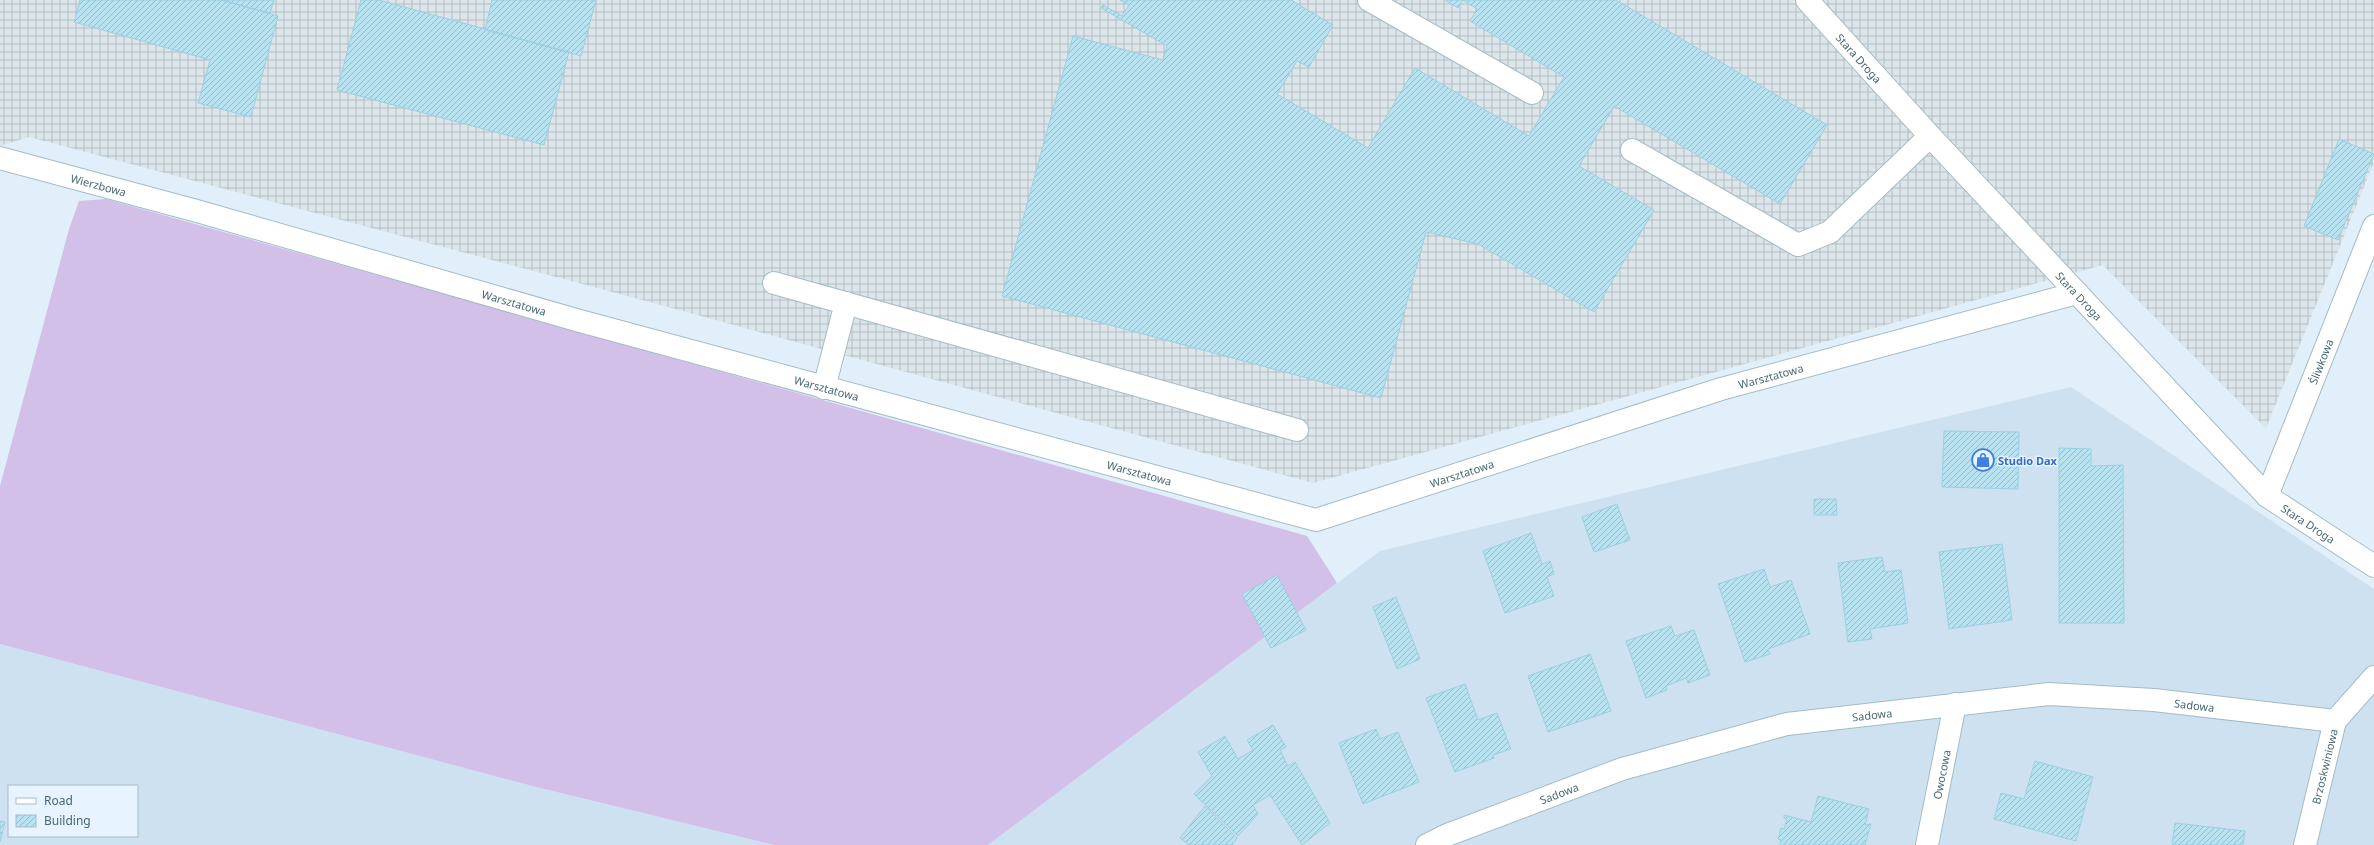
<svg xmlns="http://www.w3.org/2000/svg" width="2374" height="845" font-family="'Noto Sans',sans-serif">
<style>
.residential{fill:#cee1f0;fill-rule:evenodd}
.industrial{fill:url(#industrial-grid)}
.grass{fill:#d3c0e8}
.building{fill:url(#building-hatch);stroke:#9ad0e2}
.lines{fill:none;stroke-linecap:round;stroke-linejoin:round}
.minor-casing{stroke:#a3bcc7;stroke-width:24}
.minor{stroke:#fff;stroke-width:22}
.labels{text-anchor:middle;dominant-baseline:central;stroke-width:3;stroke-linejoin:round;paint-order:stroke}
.street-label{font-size:11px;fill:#496972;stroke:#e7f3ff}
.shop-label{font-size:11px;font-weight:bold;fill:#366cbe;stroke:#e7f3ff;text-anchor:start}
</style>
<defs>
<pattern id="industrial-grid" width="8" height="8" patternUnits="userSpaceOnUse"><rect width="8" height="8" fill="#dce5ea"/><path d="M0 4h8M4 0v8" fill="none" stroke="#b4bec2"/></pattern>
<pattern id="building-hatch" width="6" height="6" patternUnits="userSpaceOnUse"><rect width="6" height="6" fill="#b9e2f0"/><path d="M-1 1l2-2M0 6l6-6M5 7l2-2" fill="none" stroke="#98bbc7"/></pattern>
</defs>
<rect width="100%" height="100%" fill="#e1effb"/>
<path class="residential" d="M2071,387L2374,589V845H988L1380,551Z
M0,644L532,786L774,845H0ZM9,786H137V836H9Z"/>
<path class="industrial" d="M0,0H2374V162L2266,428L2103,265L1313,483L646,301L29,137L0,146Z"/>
<path class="grass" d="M106,199L1307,536L1337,583L988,845H774L532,786L0,644V486L69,229L79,201Z"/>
<path class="building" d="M80,0H221L278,16L251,117L198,103L210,60L74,22Z
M221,0H274L270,13Z
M361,0H379L569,52L544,145L337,90Z
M492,0H596L581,56L485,30Z
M1120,0H1291L1333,25L1309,67L1297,61L1277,94L1368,148L1415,68L1529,136L1564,77L1470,21L1477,9L1463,0L1458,8L1445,0H1616L1827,125L1780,204L1614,106L1579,166L1654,210L1594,312L1478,244L1426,232L1381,398L1002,296L1073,36L1163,60L1167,46L1101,8L1103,5L1122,16L1129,5Z
M2339,139L2374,154L2338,240L2304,226Z
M1944,431L2019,432L2018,489L1942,487Z
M2059,448L2091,449V466L2123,465L2124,623H2059Z
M1814,499H1836L1837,515H1814Z
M1617,504L1630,540L1594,552L1582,517Z
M1531,533L1542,564L1550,561L1554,574L1547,577L1554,596L1505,613L1483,551Z
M2002,544L2012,620L1949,629L1939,552Z
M1882,557L1885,572L1901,570L1908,623L1870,629L1872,639L1848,642L1838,563Z
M1764,569L1770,587L1791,580L1810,634L1768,649L1770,654L1745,662L1718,584Z
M1277,575L1306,630L1271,648L1242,594Z
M1396,597L1420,659L1397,669L1373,607Z
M1671,626L1675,636L1694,630L1710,675L1688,683L1686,678L1666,686L1667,690L1646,698L1626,641Z
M1590,654L1611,711L1548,732L1528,676Z
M1465,684L1478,720L1497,713L1511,749L1493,755L1494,758L1455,772L1426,698Z
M1273,725L1286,747L1280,750L1288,766L1295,762L1330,823L1302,845L1270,795L1253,805L1258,814L1238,836L1194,794L1212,776L1198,752L1225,736L1238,759L1253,750L1247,740Z
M1376,729L1380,739L1398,732L1419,782L1363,804L1339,743Z
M2035,761L2093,777L2076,841L1994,819L2001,793L2024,799Z
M1818,796L1869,809L1865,825L1871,824L1865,845H1780L1781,840L1778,839L1781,828L1784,829L1787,819L1784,818V815L1811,822Z
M1205,806L1237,838L1232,845H1189L1180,838Z
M0,821L5,822L0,842Z
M2175,823L2245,831L2243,845H2172Z"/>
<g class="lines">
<g class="minor-casing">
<g id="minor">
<path d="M1369,0L1532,93"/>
<path id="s1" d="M1807,0L1930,136L2267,496L2374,566"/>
<path d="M1632,150L1798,245L1830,232L1930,136"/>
<path id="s2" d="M0,158L197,211L580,321L1316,520L1721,389L2077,293"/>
<path d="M774,283L1297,430"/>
<path d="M824,388L846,303"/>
<path id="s3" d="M2267,496L2374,226"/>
<path id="s4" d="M1427,845L1447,835L1622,769L1787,724L2049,694L2154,700L2335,721"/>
<path id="s5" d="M1927,845L1955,704"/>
<path id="s6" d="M2305,845L2335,721L2374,677"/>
</g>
</g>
<use href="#minor" class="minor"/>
</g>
<defs>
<g id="shop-ring" transform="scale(1.15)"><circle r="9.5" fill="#e7f3ff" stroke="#3f7fe0" stroke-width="1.5"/><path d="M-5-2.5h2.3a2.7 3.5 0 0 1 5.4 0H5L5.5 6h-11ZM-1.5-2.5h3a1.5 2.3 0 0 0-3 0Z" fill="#3f7fe0"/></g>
</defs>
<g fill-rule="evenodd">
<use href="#shop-ring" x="1983" y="460"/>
</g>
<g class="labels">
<g class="street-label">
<text stroke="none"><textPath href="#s1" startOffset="78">Stara Droga</textPath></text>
<text stroke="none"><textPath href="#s2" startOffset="102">Wierzbowa</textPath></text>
<text stroke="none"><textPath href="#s1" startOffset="402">Stara Droga</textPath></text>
<text stroke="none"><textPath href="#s2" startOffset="534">Warsztatowa</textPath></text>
<text stroke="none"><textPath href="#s3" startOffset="145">Śliwkowa</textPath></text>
<text stroke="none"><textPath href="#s2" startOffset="1842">Warsztatowa</textPath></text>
<text stroke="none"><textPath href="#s2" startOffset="858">Warsztatowa</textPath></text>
<text stroke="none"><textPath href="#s2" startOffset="1182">Warsztatowa</textPath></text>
<text stroke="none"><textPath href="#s2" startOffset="1518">Warsztatowa</textPath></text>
<text stroke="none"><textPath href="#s1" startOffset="726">Stara Droga</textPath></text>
<text stroke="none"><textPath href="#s4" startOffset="790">Sadowa</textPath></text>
<text stroke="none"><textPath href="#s4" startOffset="466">Sadowa</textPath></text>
<text stroke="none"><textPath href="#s6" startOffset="81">Brzoskwiniowa</textPath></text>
<text stroke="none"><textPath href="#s5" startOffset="72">Owocowa</textPath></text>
<text stroke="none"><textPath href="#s4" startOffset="142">Sadowa</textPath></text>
</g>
<g class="shop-label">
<text x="1998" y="460">Studio Dax</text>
</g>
</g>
<rect x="8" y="785" width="130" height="52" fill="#e7f3ff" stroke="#a8bcc7"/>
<rect x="16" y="798" width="20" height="6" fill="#ffffff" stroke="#a8bcc7"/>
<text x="44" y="805" font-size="12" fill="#496972">Road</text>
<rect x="16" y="815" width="20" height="12" fill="url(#building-hatch)" stroke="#a8bcc7"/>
<text x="44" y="825" font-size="12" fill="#496972">Building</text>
</svg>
